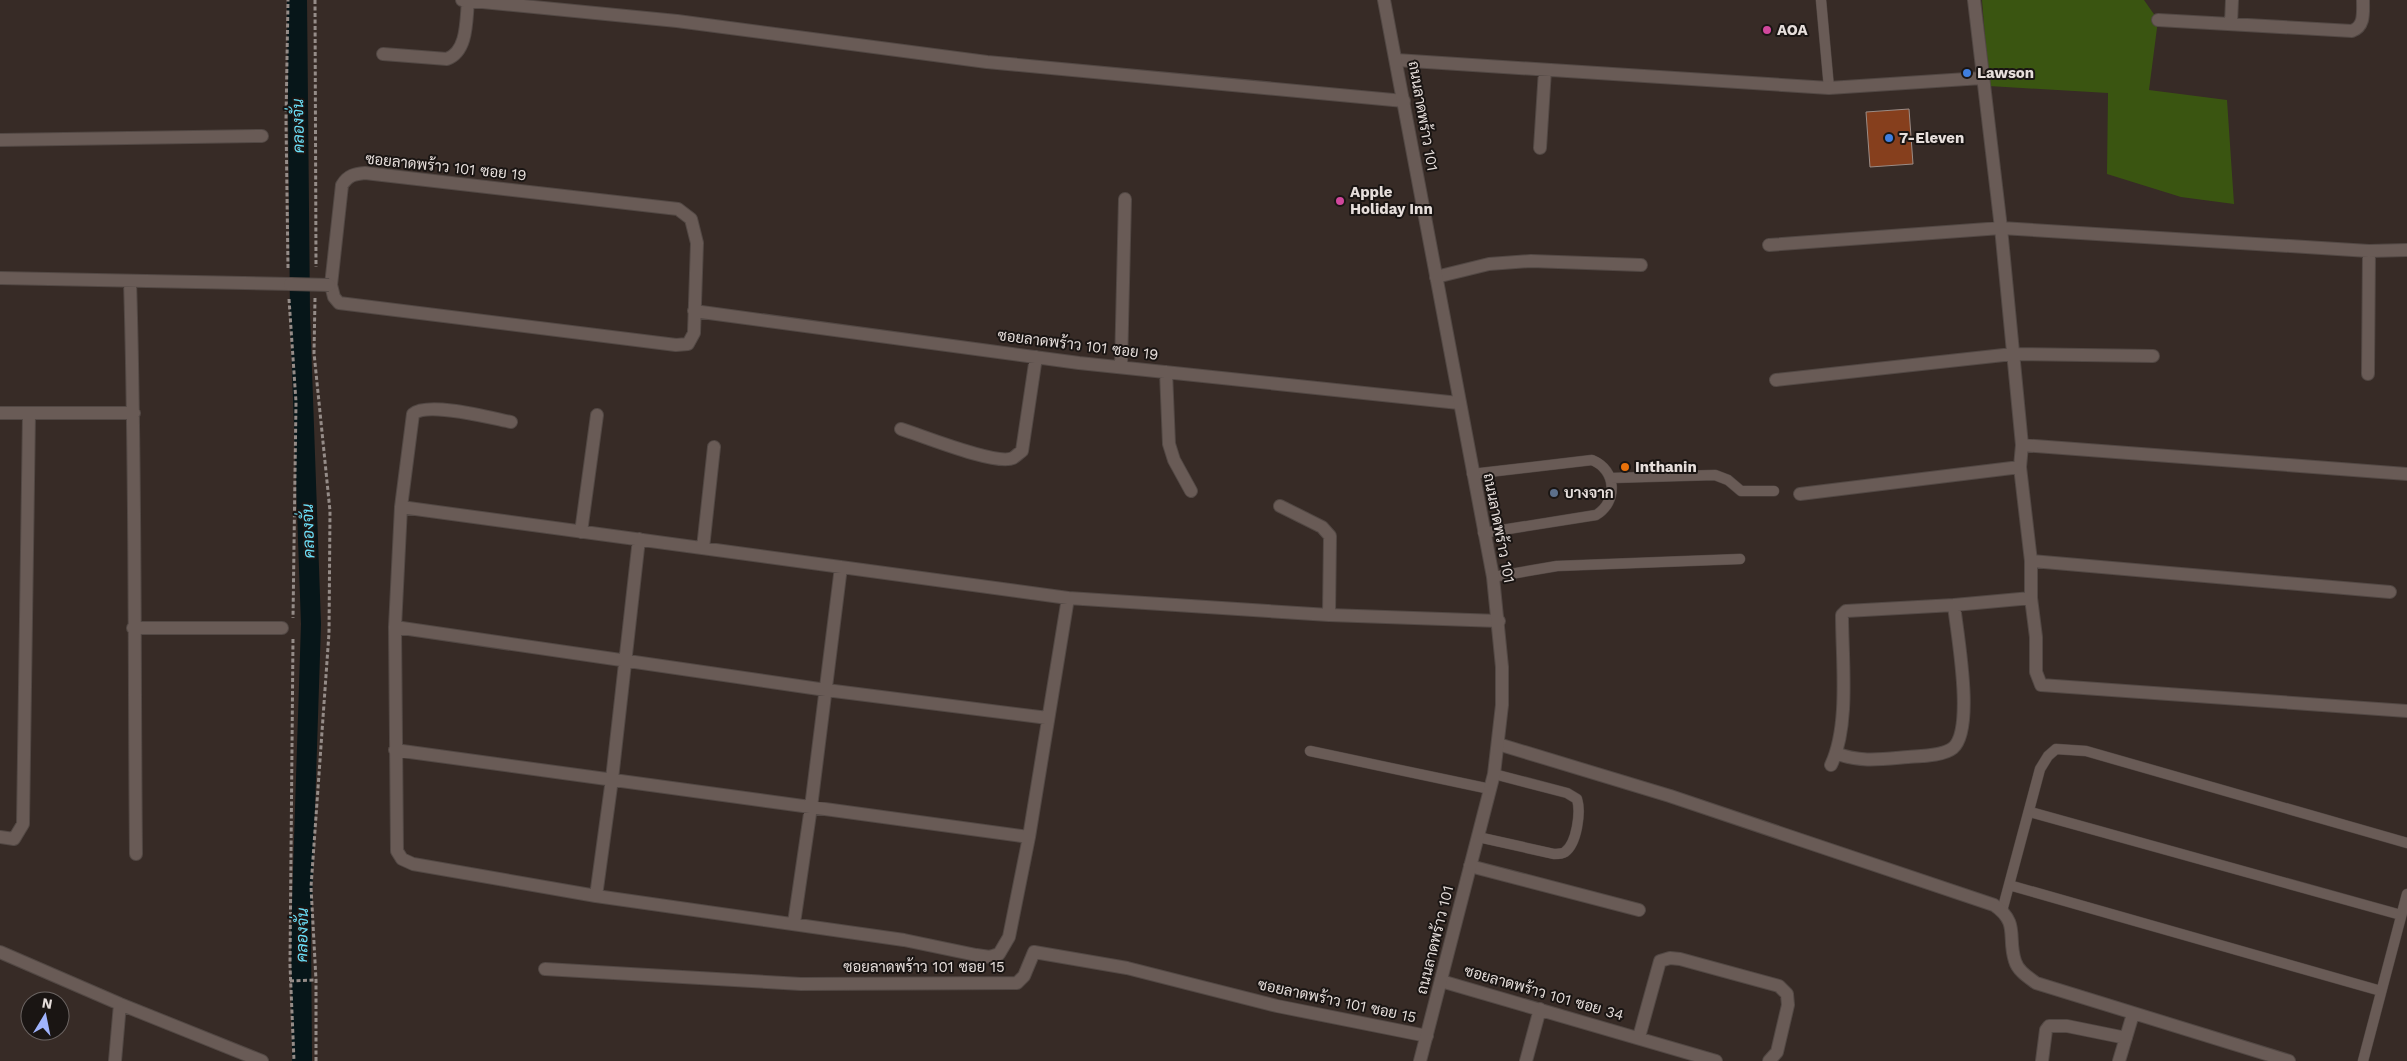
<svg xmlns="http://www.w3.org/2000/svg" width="2407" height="1061" font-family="'Work Sans',Sarabun,sans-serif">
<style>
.green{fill:#3a5511}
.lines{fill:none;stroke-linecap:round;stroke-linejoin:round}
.canal{stroke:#071619;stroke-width:20}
.building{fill:#863f1d;stroke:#9b8c86}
.lane-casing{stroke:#524844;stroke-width:11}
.street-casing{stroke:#524844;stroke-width:14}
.secondary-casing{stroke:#524844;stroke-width:14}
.path{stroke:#958c88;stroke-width:3;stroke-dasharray:4 2.5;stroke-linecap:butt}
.lane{stroke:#695b56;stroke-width:10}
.street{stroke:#695b56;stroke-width:12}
.secondary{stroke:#695b56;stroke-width:12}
.street-bridge-casing{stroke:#524844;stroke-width:14;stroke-linecap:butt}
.street-bridge{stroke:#695b56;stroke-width:12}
.hotel-dot{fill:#d1479c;stroke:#1a1513;stroke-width:2}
.shop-dot{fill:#3f7fe0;stroke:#1a1513;stroke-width:2}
.food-dot{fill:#e8710a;stroke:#1a1513;stroke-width:2}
.service-dot{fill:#5c6f8a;stroke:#1a1513;stroke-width:2}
.labels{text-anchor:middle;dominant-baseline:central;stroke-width:4;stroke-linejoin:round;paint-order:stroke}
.poi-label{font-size:15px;font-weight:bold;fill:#e6dedb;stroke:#1a1513;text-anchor:start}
.street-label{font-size:15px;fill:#e6dedb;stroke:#1a1513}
.water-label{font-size:16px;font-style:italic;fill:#6ce1fa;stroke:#1a1513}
</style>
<rect width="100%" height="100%" fill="#372b26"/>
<path class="green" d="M1982,0H2144L2158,20L2149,90L2227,100L2234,204L2181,197L2107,174L2108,93L1989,86Z"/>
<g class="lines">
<path class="canal" d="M297,0L300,314L311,624L301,932L302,1061"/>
</g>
<path class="building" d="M1909,109L1913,164L1870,167L1866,112Z"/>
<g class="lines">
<g class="lane-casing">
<path id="lane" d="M1821,0L1829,88
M1472,474L1592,460C1617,470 1618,502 1596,515L1483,533
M1611,478L1715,475L1728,480L1741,491H1774
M1493,577L1557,566L1740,559
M1310,751L1490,789
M2030,812L2401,915
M1478,837L1554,854C1558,854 1562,854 1565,852C1577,843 1581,812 1577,799L1567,793L1494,774
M2009,885L2381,991
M2002,911L2040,769L2048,756L2056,749L2086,751L2407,843
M2363,1061L2407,894"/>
</g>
<g class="street-casing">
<path id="street" d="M462,0L677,21L987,62L1404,101
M1974,0L2001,228L2022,445L2020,467L2031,561V598L2036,637V672L2041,685L2407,711
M2158,20L2352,31C2365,26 2363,13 2363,0
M2231,24L2232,0
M383,54L447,59C468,51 466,20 468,1
M1396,60L1829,88L1982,78
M0,140L262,136
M1540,148L1545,70
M365,173L678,209L691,219L697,243L694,333L688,344L676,345L339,303L334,297L331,285L342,185C348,175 355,174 365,173Z
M1769,245L2001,228L2369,251L2407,250
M1436,277L1489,264L1531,261L1641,265
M0,278L290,284
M130,281C136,472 134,663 136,854
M694,311L1079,363L1459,403
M1121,367L1125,199
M1166,372L1169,444L1174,460L1191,491
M2368,374L2369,251
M1776,380L2013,354L2153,356
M0,413H134
M511,422C491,418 428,401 413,414L401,507L395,627L397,851L402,859L413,864L596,896L904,940L976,955L990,957L999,954L1009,937L1029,837L1068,598
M901,429C921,435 996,466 1013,458C1016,456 1019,453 1022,451L1036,357
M2022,445L2407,474
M1800,494L2020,467
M1280,506L1322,527L1330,536L1329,615
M401,507L1068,598L1329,615L1499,621
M581,532L597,415
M703,548L714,447
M2031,561L2390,592
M395,627L826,690L1048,718
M133,628H282
M1498,744L1670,796L1994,905C2020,923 2007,937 2015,961C2018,971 2028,977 2036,983L2289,1061
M395,750L1029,837
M1836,753C1859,763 1884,759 1908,757C1921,756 1943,756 1953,748C1975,729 1957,634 1954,605
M1831,765C1850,725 1842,660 1842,615L1846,611L1954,605L2031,598
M0,837L14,839L23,824L29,414
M1470,866L1639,910
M596,896L612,779L639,539
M794,923L811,807L841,567
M0,952L120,1004L262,1061
M545,969L801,984L1017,983L1024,976L1034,952L1127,968L1277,1006L1427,1036
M1441,981L1716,1061
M1639,1037L1660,961L1670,958L1680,959L1779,986L1787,994L1788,1005L1777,1052L1769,1061
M115,1061L120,1004
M1526,1061L1540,1009
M2042,1061L2046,1030L2049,1026H2067L2126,1038
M2119,1061L2133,1014"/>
</g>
<g class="secondary-casing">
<path id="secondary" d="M1384,0L1493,577L1502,667V705L1494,774L1420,1061"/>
</g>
<path class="path" d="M315,0L316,267
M288,268L286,120L288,0
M315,298L314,353L330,511L329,633L311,887L316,980V1061
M289,299L296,402L293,618
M293,639L290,965L294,1061
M290,981L316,980"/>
<use href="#lane" class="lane"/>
<use href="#street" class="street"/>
<use href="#secondary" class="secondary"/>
<g class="street-bridge-casing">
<path id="street-bridge" d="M290,284L329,285"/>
</g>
<use href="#street-bridge" class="street-bridge"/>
</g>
<g class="hotel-dot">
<circle cx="1767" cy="30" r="5"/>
<circle cx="1340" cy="201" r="5"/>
</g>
<g class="shop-dot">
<circle cx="1967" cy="73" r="5"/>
<circle cx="1889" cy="138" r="5"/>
</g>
<circle class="food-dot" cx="1625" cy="467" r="5"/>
<circle class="service-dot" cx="1554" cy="493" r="5"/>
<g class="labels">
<g class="poi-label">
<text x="1777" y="30">AOA</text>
<text x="1977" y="73">Lawson</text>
<text x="1899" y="138">7-Eleven</text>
<text x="1350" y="192">Apple<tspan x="1350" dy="17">Holiday Inn</tspan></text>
<text x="1635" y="467">Inthanin</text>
<text x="1564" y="493">บางจาก</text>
</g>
<g class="street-label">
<text transform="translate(1423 116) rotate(80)">ถนนลาดพร้าว 101</text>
<text transform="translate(446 167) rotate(6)">ซอยลาดพร้าว 101 ซอย 19</text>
<text transform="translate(1078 345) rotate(7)">ซอยลาดพร้าว 101 ซอย 19</text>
<text transform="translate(1499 528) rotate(79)">ถนนลาดพร้าว 101</text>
<text transform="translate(1435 940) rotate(-76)">ถนนลาดพร้าว 101</text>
<text x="924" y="967">ซอยลาดพร้าว 101 ซอย 15</text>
<text transform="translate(1544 993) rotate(16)">ซอยลาดพร้าว 101 ซอย 34</text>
<text transform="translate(1337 1001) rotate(12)">ซอยลาดพร้าว 101 ซอย 15</text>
</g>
<g class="water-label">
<text transform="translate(298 126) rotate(-91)">คลองจั่น</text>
<text transform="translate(308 531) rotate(-92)">คลองจั่น</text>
<text transform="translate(302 935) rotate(-89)">คลองจั่น</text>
</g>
</g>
<g transform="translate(45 1016) rotate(10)"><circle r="24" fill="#1a1513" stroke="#6c6563"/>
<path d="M0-4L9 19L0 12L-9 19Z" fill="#9fb3fd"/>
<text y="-8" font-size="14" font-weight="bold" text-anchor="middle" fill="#e6dedb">N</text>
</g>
</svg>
